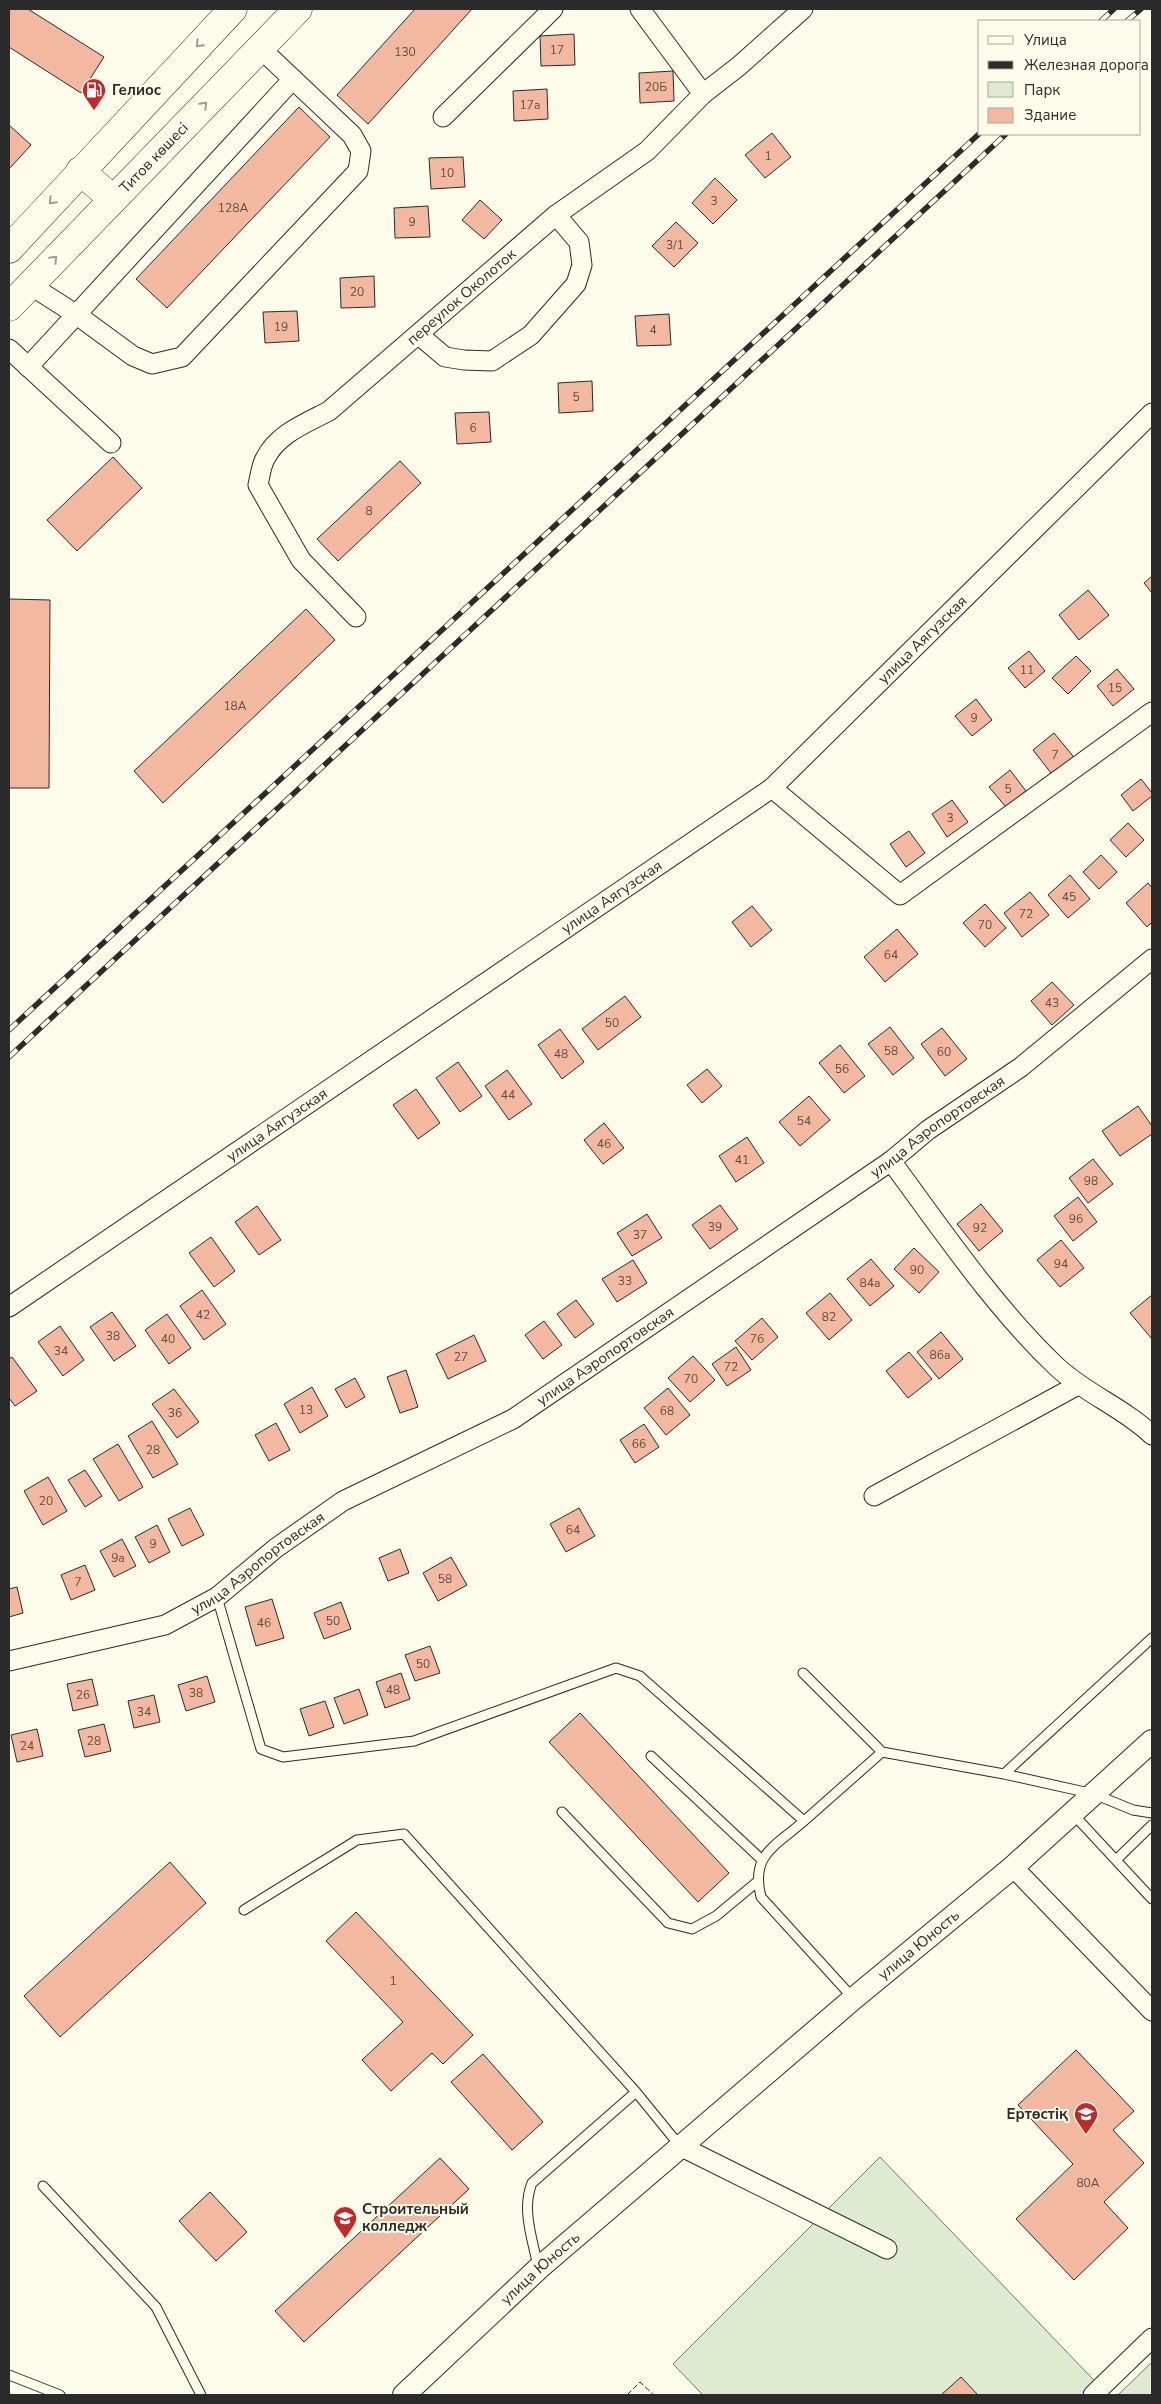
<svg xmlns="http://www.w3.org/2000/svg" width="1161" height="2404" font-family="'Nunito Sans',sans-serif">
<style>
.green{fill:#deebd1;stroke:#74746e}
.building{fill:#f2b8a0;stroke:#2b2b2b}
.lines{fill:none;stroke-linecap:round;stroke-linejoin:round}
.service-casing{stroke:#2b2b2b;stroke-width:11}
.minor-casing{stroke:#2b2b2b;stroke-width:21}
.tertiary-casing{stroke:#2b2b2b;stroke-width:24}
.primary-casing{stroke:#2b2b2b;stroke-width:29}
.trunk-casing{stroke:#2b2b2b;stroke-width:29}
.service{stroke:#fdfbea;stroke-width:9}
.minor{stroke:#fdfbea;stroke-width:19}
.tertiary{stroke:#fdfbea;stroke-width:22}
.primary{stroke:#fdfbea;stroke-width:28}
.trunk{stroke:#fdfbea;stroke-width:28}
.rail-casing{stroke:#2b2b2b;stroke-width:5.5}
.rail{stroke:#fdfbea;stroke-width:4;stroke-dasharray:11;stroke-linecap:butt}
.fence{stroke:#2b2b2b;stroke-width:1;stroke-dasharray:6 2.5;stroke-linecap:butt}
.oneway{stroke:#9e9d94}
.labels{text-anchor:middle;dominant-baseline:central;stroke-width:4;stroke-linejoin:round;paint-order:stroke}
.number-label{font-size:12px;fill:#5d4e48}
.poi-label{font-size:15px;font-weight:bold;fill:#2b2b2b;stroke:#fdfbea;text-anchor:start}
.street-label{font-size:15px;fill:#2b2b2b;stroke:#fdfbea}
</style>
<rect width="100%" height="100%" fill="#fdfbea"/>
<path class="green" d="M880,2157L1108,2395H703L673,2364Z
M1152,2362V2395H1118Z"/>
<path class="building" d="M9,9H28L104,57L81,93L9,47Z
M415,9H472L368,124L337,95Z
M574,34L575,65L541,66L540,36Z
M673,71L674,101L640,103L639,73Z
M547,89L548,119L514,121L513,91Z
M299,107L330,137L167,308L136,279Z
M9,125L31,145L9,169Z
M772,133L791,157L765,178L745,155Z
M463,157L465,187L431,189L429,158Z
M715,178L737,200L713,224L692,203Z
M480,200L502,220L484,239L462,220Z
M428,206L430,237L395,238L394,208Z
M676,222L698,243L674,267L652,246Z
M374,276L375,307L341,308L340,278Z
M297,311L299,341L265,343L263,312Z
M669,314L671,345L637,346L635,316Z
M592,381L593,411L559,413L558,383Z
M489,412L491,442L457,444L455,413Z
M113,457L142,488L77,551L47,520Z
M400,461L421,483L338,561L317,539Z
M1152,576V593L1144,583Z
M1088,590L1109,615L1079,640L1059,615Z
M9,599L50,600L49,788H9Z
M306,609L335,640L163,803L134,771Z
M1029,651L1045,671L1025,688L1008,668Z
M1076,656L1091,671L1068,694L1052,678Z
M1117,669L1134,689L1113,706L1097,686Z
M976,699L992,720L972,736L955,716Z
M1054,733L1077,761L1055,778L1033,750Z
M1010,770L1026,791L1006,807L989,787Z
M1141,779L1152,793V796L1133,811L1121,795Z
M952,800L968,822L947,837L932,814Z
M1128,823L1144,840L1126,857L1110,840Z
M909,831L925,853L906,867L890,844Z
M1101,855L1117,872L1099,889L1083,872Z
M1070,875L1090,899L1068,918L1048,895Z
M1148,883L1152,888V922L1147,927L1126,903Z
M1030,892L1049,915L1022,937L1004,913Z
M985,904L1006,928L985,947L963,923Z
M752,906L772,930L751,947L732,922Z
M897,929L918,954L885,982L864,957Z
M1052,982L1074,1005L1052,1025L1031,1001Z
M625,996L641,1017L598,1050L582,1029Z
M890,1027L914,1058L893,1075L868,1044Z
M942,1028L967,1059L945,1076L921,1044Z
M560,1029L584,1062L562,1079L538,1045Z
M840,1045L865,1076L844,1093L819,1063Z
M458,1062L482,1096L460,1112L436,1078Z
M707,1069L722,1086L702,1103L687,1085Z
M507,1070L532,1104L509,1120L485,1086Z
M416,1089L440,1123L418,1139L393,1105Z
M809,1096L830,1120L800,1146L779,1122Z
M1138,1106L1152,1126V1134L1120,1156L1102,1131Z
M604,1123L624,1148L603,1164L584,1140Z
M747,1137L764,1163L736,1182L719,1156Z
M1093,1159L1113,1184L1088,1203L1069,1178Z
M1078,1197L1097,1222L1073,1241L1054,1216Z
M981,1204L1003,1231L979,1251L957,1224Z
M720,1205L738,1229L710,1249L692,1225Z
M257,1206L281,1240L259,1255L235,1222Z
M647,1214L662,1238L632,1256L617,1233Z
M211,1237L235,1271L214,1287L189,1253Z
M1061,1240L1084,1268L1060,1287L1037,1260Z
M914,1248L939,1272L919,1293L894,1269Z
M871,1259L894,1286L870,1306L847,1279Z
M633,1260L647,1283L617,1302L602,1279Z
M202,1290L226,1324L204,1340L180,1306Z
M830,1293L852,1320L829,1340L806,1313Z
M1152,1295V1339L1130,1313Z
M576,1300L594,1324L575,1338L557,1314Z
M112,1312L136,1346L114,1361L90,1327Z
M167,1314L191,1348L169,1364L145,1330Z
M762,1318L778,1337L752,1360L735,1341Z
M544,1321L562,1345L543,1359L525,1335Z
M60,1326L84,1360L63,1376L38,1342Z
M941,1332L963,1359L939,1379L917,1352Z
M474,1335L486,1361L448,1379L436,1354Z
M736,1347L751,1370L727,1386L712,1364Z
M909,1352L932,1379L908,1398L886,1371Z
M693,1356L715,1380L690,1402L668,1378Z
M12,1357L37,1391L15,1406L9,1398V1359Z
M406,1370L418,1407L400,1413L387,1377Z
M355,1378L365,1397L346,1408L335,1389Z
M312,1387L328,1416L300,1433L284,1404Z
M668,1388L690,1415L666,1435L644,1408Z
M174,1389L199,1422L177,1438L152,1404Z
M152,1421L178,1464L153,1478L128,1436Z
M276,1423L290,1450L269,1461L255,1435Z
M644,1424L659,1447L635,1463L620,1440Z
M118,1444L143,1487L119,1501L93,1459Z
M85,1470L102,1496L85,1507L68,1480Z
M48,1477L67,1511L43,1525L24,1491Z
M190,1508L204,1535L182,1546L168,1519Z
M579,1508L595,1536L566,1552L550,1524Z
M157,1525L170,1552L149,1563L135,1537Z
M122,1539L136,1566L114,1577L100,1551Z
M400,1549L409,1573L388,1581L379,1558Z
M451,1557L467,1585L438,1601L423,1573Z
M85,1565L95,1590L71,1600L61,1575Z
M17,1587L23,1613L9,1617V1589Z
M272,1599L284,1638L256,1646L245,1607Z
M341,1602L351,1629L324,1639L314,1613Z
M430,1646L440,1673L415,1681L405,1655Z
M401,1673L410,1699L385,1708L376,1682Z
M207,1676L215,1702L186,1711L178,1685Z
M92,1679L98,1705L73,1711L67,1684Z
M359,1689L368,1715L344,1724L334,1698Z
M154,1695L160,1722L134,1728L128,1701Z
M325,1701L334,1727L309,1736L300,1709Z
M580,1713L729,1873L698,1902L549,1742Z
M104,1724L111,1751L85,1757L78,1730Z
M37,1729L43,1756L17,1762L11,1735Z
M170,1862L206,1903L60,2037L24,1996Z
M356,1912L473,2035L443,2064L432,2053L391,2091L362,2060L403,2022L326,1941Z
M1076,2050L1134,2111L1113,2130L1144,2163L1104,2202L1128,2228L1074,2280L1016,2219L1073,2164L1018,2105Z
M483,2054L543,2122L512,2150L451,2082Z
M440,2158L469,2189L304,2342L275,2311Z
M210,2192L247,2232L216,2261L179,2221Z
M961,2377L978,2395H941Z"/>
<g class="lines">
<g class="service-casing">
<path id="service" d="M217,1597L261,1749L283,1757L414,1741L616,1668L640,1676L804,1821L882,1752L1004,1774L1094,1794L1133,1810L1152,1813
M803,1673L882,1752
M651,1756L761,1859
M1004,1774L1152,1638
M562,1812L668,1923L692,1929L716,1916L757,1882
M1073,1814L1152,1899
M804,1821C776,1846 750,1854 761,1897L853,1998
M1116,1860L1152,1825
M244,1910L357,1840L404,1834L636,2092L680,2146
M43,2186L156,2307L201,2395
M538,2267C533,2240 521,2210 532,2183L636,2092
M9,2375L60,2395"/>
</g>
<g class="minor-casing">
<g id="minor">
<path d="M640,9L703,94"/>
<path d="M443,117L553,9"/>
<path d="M30,285L77,315L133,356L152,364L182,357L358,171L361,151L352,135L260,48"/>
<path d="M419,335L445,357L464,360L492,361L531,335L576,284L582,265L579,242L556,215"/>
<path d="M9,349L111,443"/>
<path d="M28,367L293,79"/>
<path id="s1" d="M356,617L301,560L258,485C260,477 261,466 265,459C277,434 306,423 329,411L556,215L647,151L703,94L739,66L803,9"/>
<path d="M772,788L900,895L1152,712"/>
<path d="M891,1161C943,1231 993,1306 1057,1367C1086,1394 1124,1408 1152,1435"/>
<path id="s2" d="M9,1307L772,788L1152,413"/>
<path d="M874,1496L1078,1385"/>
<path id="s3" d="M9,1661L165,1625L217,1597L276,1548L343,1501L513,1419L891,1161L928,1130L1021,1067L1152,959"/>
<path d="M1013,1867L1152,2011"/>
<path d="M680,2146L887,2249"/>
<path d="M1093,2395L1152,2338"/>
</g>
</g>
<g class="tertiary-casing">
<g id="tertiary">
<path id="s4" d="M404,2395L539,2268L853,1999L1013,1867L1152,1741"/>
</g>
</g>
<g class="primary-casing">
<path id="primary" d="M80,171L113,199"/>
</g>
<g class="trunk-casing">
<g id="trunk">
<path d="M9,249L233,9"/>
<path id="s5" d="M9,307L298,9"/>
</g>
</g>
<use href="#service" class="service"/>
<use href="#minor" class="minor"/>
<use href="#tertiary" class="tertiary"/>
<use href="#primary" class="primary"/>
<use href="#trunk" class="trunk"/>
<g class="rail-casing">
<path id="rail" d="M1101,21L1114,9
M1127,21L1141,9
M9,1030L980,133
M9,1057L1006,134"/>
</g>
<use href="#rail" class="rail"/>
<path class="fence" d="M627,2395L640,2382L654,2395"/>
</g>
<defs><path id="oneway-chevron" d="M-2-3.5L2.5 0L-2 3.5" fill="none" stroke-width="1.6" stroke-linecap="round" stroke-linejoin="round" transform="scale(1.25)"/></defs>
<g class="oneway">
<use href="#oneway-chevron" transform="translate(199 44) rotate(133)"/>
<use href="#oneway-chevron" transform="translate(204 105) rotate(-46)"/>
<use href="#oneway-chevron" transform="translate(52 201) rotate(133)"/>
<use href="#oneway-chevron" transform="translate(54 259) rotate(-46)"/>
</g>
<defs>
<g id="fuel-pin" transform="scale(1.25)"><path d="M0 17L-7.5 6A9.5 9.5 0 1 1 7.5 6Z" fill="#c62828" stroke="#fdfbea"/><path d="M-5.5-6h7V0h2V4h1.3V-2.5L3-4.5l.8-.8L6-3V5H2.5V1h-1V6h-7ZM-4.2-4.7v3.2H.2V-4.7Z" fill="#fff"/></g>
<g id="school-pin" transform="scale(1.25)"><path d="M0 17L-7.5 6A9.5 9.5 0 1 1 7.5 6Z" fill="#c62828" stroke="#fdfbea"/><path d="M0-5L7-2L0 1L-7-2ZM-4 1L0 2.5L4 1V4Q0 6-4 4Z" fill="#fff"/></g>
<g id="university-pin" transform="scale(1.25)"><path d="M0 17L-7.5 6A9.5 9.5 0 1 1 7.5 6Z" fill="#c62828" stroke="#fdfbea"/><path d="M0-5L7-2L0 1L-7-2ZM-4 1L0 2.5L4 1V4Q0 6-4 4Z" fill="#fff"/></g>
</defs>
<g fill-rule="evenodd">
<use href="#fuel-pin" x="94" y="90"/>
<use href="#school-pin" x="1086" y="2114"/>
<use href="#university-pin" x="345" y="2218"/>
</g>
<g class="labels">
<g class="number-label">
<text x="557" y="50">17</text>
<text x="405" y="52">130</text>
<text x="656" y="87">20Б</text>
<text x="530" y="105">17а</text>
<text x="768" y="156">1</text>
<text x="447" y="173">10</text>
<text x="714" y="201">3</text>
<text x="233" y="208">128А</text>
<text x="412" y="222">9</text>
<text x="675" y="245">3/1</text>
<text x="357" y="292">20</text>
<text x="281" y="327">19</text>
<text x="653" y="330">4</text>
<text x="576" y="397">5</text>
<text x="473" y="428">6</text>
<text x="369" y="511">8</text>
<text x="1027" y="670">11</text>
<text x="1115" y="688">15</text>
<text x="235" y="706">18А</text>
<text x="974" y="718">9</text>
<text x="1055" y="755">7</text>
<text x="1008" y="789">5</text>
<text x="950" y="818">3</text>
<text x="1069" y="897">45</text>
<text x="1026" y="914">72</text>
<text x="985" y="925">70</text>
<text x="891" y="955">64</text>
<text x="1052" y="1003">43</text>
<text x="612" y="1023">50</text>
<text x="891" y="1051">58</text>
<text x="944" y="1052">60</text>
<text x="561" y="1054">48</text>
<text x="842" y="1069">56</text>
<text x="508" y="1095">44</text>
<text x="804" y="1121">54</text>
<text x="604" y="1144">46</text>
<text x="742" y="1160">41</text>
<text x="1091" y="1181">98</text>
<text x="1076" y="1219">96</text>
<text x="715" y="1227">39</text>
<text x="980" y="1228">92</text>
<text x="640" y="1235">37</text>
<text x="1061" y="1264">94</text>
<text x="917" y="1270">90</text>
<text x="625" y="1281">33</text>
<text x="870" y="1283">84а</text>
<text x="203" y="1315">42</text>
<text x="829" y="1317">82</text>
<text x="113" y="1336">38</text>
<text x="168" y="1339">40</text>
<text x="757" y="1339">76</text>
<text x="61" y="1351">34</text>
<text x="940" y="1355">86а</text>
<text x="461" y="1357">27</text>
<text x="731" y="1367">72</text>
<text x="691" y="1379">70</text>
<text x="306" y="1410">13</text>
<text x="667" y="1411">68</text>
<text x="175" y="1413">36</text>
<text x="639" y="1444">66</text>
<text x="153" y="1450">28</text>
<text x="46" y="1501">20</text>
<text x="573" y="1530">64</text>
<text x="153" y="1544">9</text>
<text x="118" y="1558">9а</text>
<text x="445" y="1579">58</text>
<text x="78" y="1582">7</text>
<text x="333" y="1621">50</text>
<text x="264" y="1623">46</text>
<text x="423" y="1664">50</text>
<text x="393" y="1690">48</text>
<text x="196" y="1693">38</text>
<text x="83" y="1695">26</text>
<text x="144" y="1712">34</text>
<text x="94" y="1741">28</text>
<text x="27" y="1746">24</text>
<text x="393" y="1981">1</text>
<text x="1088" y="2183">80А</text>
</g>
<g class="poi-label">
<text x="112" y="90">Гелиос</text>
<text x="1068" y="2114" text-anchor="end">Ертөстіқ</text>
<text x="362" y="2209">Строительный<tspan x="362" dy="17">колледж</tspan></text>
</g>
<g class="street-label">
<text stroke="none"><textPath href="#s5" startOffset="208">Титов көшесі</textPath></text>
<text stroke="none"><textPath href="#s1" startOffset="449">переулок Околоток</textPath></text>
<text stroke="none"><textPath href="#s2" startOffset="1134">улица Аягузская</textPath></text>
<text stroke="none"><textPath href="#s2" startOffset="729">улица Аягузская</textPath></text>
<text stroke="none"><textPath href="#s2" startOffset="324">улица Аягузская</textPath></text>
<text stroke="none"><textPath href="#s3" startOffset="1082">улица Аэропортовская</textPath></text>
<text stroke="none"><textPath href="#s3" startOffset="678">улица Аэропортовская</textPath></text>
<text stroke="none"><textPath href="#s3" startOffset="272">улица Аэропортовская</textPath></text>
<text stroke="none"><textPath href="#s4" startOffset="684">улица Юность</textPath></text>
<text stroke="none"><textPath href="#s4" startOffset="186">улица Юность</textPath></text>
</g>
</g>
<rect width="1161" height="2404" fill="none" stroke="#2b2b2b" stroke-width="20"/>
<rect x="978" y="20" width="162" height="115" fill="#fdfbea" stroke="#a9a89e"/>
<rect x="988" y="36" width="25" height="8" fill="#fdfbea" stroke="#a9a89e"/>
<text x="1024" y="45" font-size="15" fill="#2b2b2b">Улица</text>
<rect x="988" y="61" width="25" height="8" fill="#2b2b2b" stroke="#a9a89e"/>
<text x="1024" y="70" font-size="15" fill="#2b2b2b">Железная дорога</text>
<rect x="988" y="82" width="25" height="15" fill="#deebd1" stroke="#a9a89e"/>
<text x="1024" y="95" font-size="15" fill="#2b2b2b">Парк</text>
<rect x="988" y="108" width="25" height="15" fill="#f2b8a0" stroke="#a9a89e"/>
<text x="1024" y="120" font-size="15" fill="#2b2b2b">Здание</text>
</svg>
